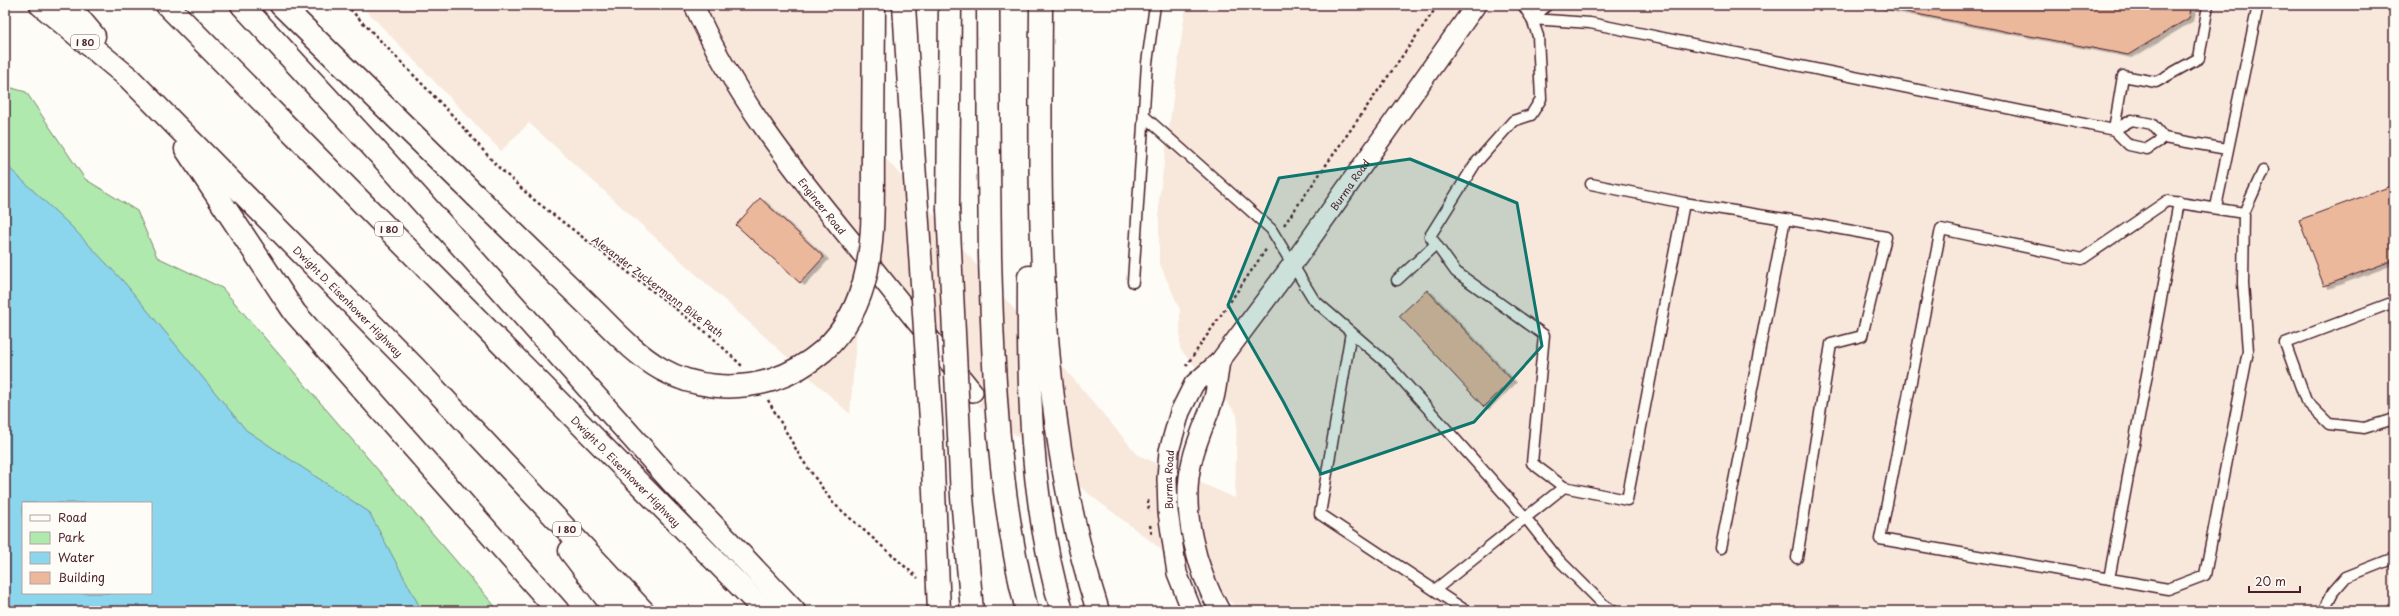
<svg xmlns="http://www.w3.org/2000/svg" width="2399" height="616" font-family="'Playpen Sans',sans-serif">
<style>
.built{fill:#f8e8dc}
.green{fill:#afe9ad;stroke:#7c846c;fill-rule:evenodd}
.water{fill:#8bd6ec;stroke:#718d9f;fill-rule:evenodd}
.building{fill:#ebb89c;stroke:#4a1f2b;filter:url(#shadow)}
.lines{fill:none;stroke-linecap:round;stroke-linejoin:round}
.lane-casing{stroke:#4a1f2b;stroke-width:13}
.street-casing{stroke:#4a1f2b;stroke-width:22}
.highway-casing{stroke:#4a1f2b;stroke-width:25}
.path{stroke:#4a1f2b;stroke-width:2.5;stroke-dasharray:3 3;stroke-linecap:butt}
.lane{stroke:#fdfcf7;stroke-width:10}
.street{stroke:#fdfcf7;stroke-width:19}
.highway{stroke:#fdfcf7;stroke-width:22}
.highway-bridge-casing{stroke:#4a1f2b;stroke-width:25;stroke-linecap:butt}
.highway-bridge{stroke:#fdfcf7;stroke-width:22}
.marked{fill:#0f766e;fill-opacity:0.2;stroke:#0f766e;stroke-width:3;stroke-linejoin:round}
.labels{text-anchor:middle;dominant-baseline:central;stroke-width:3;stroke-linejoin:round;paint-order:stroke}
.shield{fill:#fdfcf7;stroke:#806168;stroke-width:1}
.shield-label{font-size:9px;font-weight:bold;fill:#4a1f2b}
.street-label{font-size:10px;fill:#4a1f2b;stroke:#fdfcf7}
</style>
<defs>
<filter id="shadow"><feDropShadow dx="4.5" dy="2.5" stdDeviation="0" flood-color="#0004"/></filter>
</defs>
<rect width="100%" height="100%" fill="#fdfcf7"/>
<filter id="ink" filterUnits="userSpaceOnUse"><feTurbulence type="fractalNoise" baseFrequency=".025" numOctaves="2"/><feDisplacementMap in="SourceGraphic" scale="8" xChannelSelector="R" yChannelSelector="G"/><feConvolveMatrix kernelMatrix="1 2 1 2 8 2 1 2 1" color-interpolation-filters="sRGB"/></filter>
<g filter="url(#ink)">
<path class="built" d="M361,5H884L872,142L1138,455L1235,498L1237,414L1180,349V310L1159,262V199L1186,5H2394V611H1242L1098,501L978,405L987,393L864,241L850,414L529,123L501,151Z"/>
<path class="green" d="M5,86L26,92L85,179L137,211L157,257L222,288L499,611H5ZM23,503H151V593H23Z"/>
<path class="water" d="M5,164L71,226L124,282L246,430L369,512L422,611H5ZM23,503H151V593H23Z"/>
<path class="building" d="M1870,5H2192L2189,18L2128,55Z
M2394,185V260L2324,286L2299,220Z
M760,198L824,257L800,283L736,225Z
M1427,290L1512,380L1484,407L1399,316Z"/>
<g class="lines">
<g class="lane-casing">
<path id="lane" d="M1523,5L1532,19L1590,23L2114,130L2123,76L2156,82L2199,58L2208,5
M1547,5L1532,19L1538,36L1541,99L1531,115L1513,121L1475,164L1430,236L1456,272L1544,335L1532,463L1564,487L1627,500L1684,203L1785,219L1721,548
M1144,116L1271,229L1314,300L1388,364L1525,517L1559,560L1603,604L1613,611
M2132,120L2152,124L2164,138L2147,149L2129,145L2114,130Z
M2164,138L2227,149
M1591,184L1684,203
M2167,201L2244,213L2243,283L2248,351L2205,575L2168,589L1880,539L1941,229L2082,259Z
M2216,207L2258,5
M2244,213L2263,171
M1785,219L1886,237L1862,336L1831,344L1797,558
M1397,280L1436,244
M1133,282L1147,63L1155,5
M2394,302L2285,343L2306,401L2329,424L2364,428L2394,419
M1351,332L1320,514L1466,611
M2109,579L2179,202
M1436,589L1564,487
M2323,611L2333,592L2346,577L2394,558"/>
</g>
<g class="street-casing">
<g id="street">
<path id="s1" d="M694,5C732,93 793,170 853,243C893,293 933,342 973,392"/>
<path d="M1220,361C1218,373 1217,386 1214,398C1207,419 1197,439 1192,461C1180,509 1196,569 1220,611"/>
<path id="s2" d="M1192,611L1177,573L1168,512L1167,479L1169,451L1180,412L1194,384L1220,361L1292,265L1476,5"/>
</g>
</g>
<g class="highway-casing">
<g id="highway">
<path id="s3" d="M41,5L129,78L417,370L643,611"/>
<path d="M68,5L94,36"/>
<path id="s4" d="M167,5L765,611"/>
<path d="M242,5L380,155L673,483L794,611"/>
<path d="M281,5L476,196"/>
<path d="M904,5L909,87"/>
<path d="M988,5C988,89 989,172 990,256C993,376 998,494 1027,611"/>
<path d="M1041,5C1040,211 1034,412 1098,611"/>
<path d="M186,149L295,313L558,611"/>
<path d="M948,209L950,5"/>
<path d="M1029,277C1028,390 1030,502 1062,611"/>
<path d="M570,551L616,611"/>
</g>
</g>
<path class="path" d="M346,5L454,117L496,165L533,199L711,336L742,366
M1284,225L1438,5
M1186,366L1267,248
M768,400L801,458L833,503L918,578
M1148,500L1149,512
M1150,525L1152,536"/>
<use href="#lane" class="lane"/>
<use href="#street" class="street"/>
<use href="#highway" class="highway"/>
<g class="highway-bridge-casing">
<path id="highway-bridge" d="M909,87L931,420L939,611
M476,196C514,233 552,270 589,306C612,328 633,353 661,369C694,388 735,391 772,380C790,374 808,364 823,351C880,299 872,222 873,151C873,103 874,54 874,5
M948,209L962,497L972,611"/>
</g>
<use href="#highway-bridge" class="highway-bridge"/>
</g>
</g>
<path class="marked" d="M1410,159L1517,203L1542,346L1474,422L1321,474L1283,401L1228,305L1279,178Z"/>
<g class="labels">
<g class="shield">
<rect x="71" y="35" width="28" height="14" rx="3"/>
<rect x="375" y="222" width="28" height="14" rx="3"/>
<rect x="553" y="522" width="28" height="14" rx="3"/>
</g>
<g class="shield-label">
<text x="85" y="42">I 80</text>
<text x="389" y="229">I 80</text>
<text x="567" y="529">I 80</text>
</g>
<g class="street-label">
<text stroke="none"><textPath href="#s2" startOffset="489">Burma Road</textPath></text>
<text stroke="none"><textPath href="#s1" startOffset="239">Engineer Road</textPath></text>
<text transform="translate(658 286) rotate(37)">Alexander Zuckermann Bike Path</text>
<text stroke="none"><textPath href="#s3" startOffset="427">Dwight D. Eisenhower Highway</textPath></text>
<text stroke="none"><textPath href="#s4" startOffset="654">Dwight D. Eisenhower Highway</textPath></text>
<text stroke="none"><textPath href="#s2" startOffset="135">Burma Road</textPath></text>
</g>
</g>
<rect width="2399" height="616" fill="none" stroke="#fdfcf7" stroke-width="20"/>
<rect x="10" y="10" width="2379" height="596" fill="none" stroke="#4a1f2b" stroke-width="1.5" filter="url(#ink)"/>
<rect x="22" y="502" width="130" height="92" fill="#fdfcf7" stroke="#b5a4a5"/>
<rect x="30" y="515" width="20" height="6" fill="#fdfcf7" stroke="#b5a4a5"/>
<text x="58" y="522" font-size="12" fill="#4a1f2b">Road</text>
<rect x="30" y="532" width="20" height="12" fill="#afe9ad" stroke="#b5a4a5"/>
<text x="58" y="542" font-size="12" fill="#4a1f2b">Park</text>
<rect x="30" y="552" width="20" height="12" fill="#8bd6ec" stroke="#b5a4a5"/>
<text x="58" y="562" font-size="12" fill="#4a1f2b">Water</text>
<rect x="30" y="572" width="20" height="12" fill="#ebb89c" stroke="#b5a4a5"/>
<text x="58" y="582" font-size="12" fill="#4a1f2b">Building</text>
<path d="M2249 586v6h51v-6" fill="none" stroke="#4a1f2b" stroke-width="2"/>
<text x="2255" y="586" font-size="12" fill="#4a1f2b" stroke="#fdfcf7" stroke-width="3" paint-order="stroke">20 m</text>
</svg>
